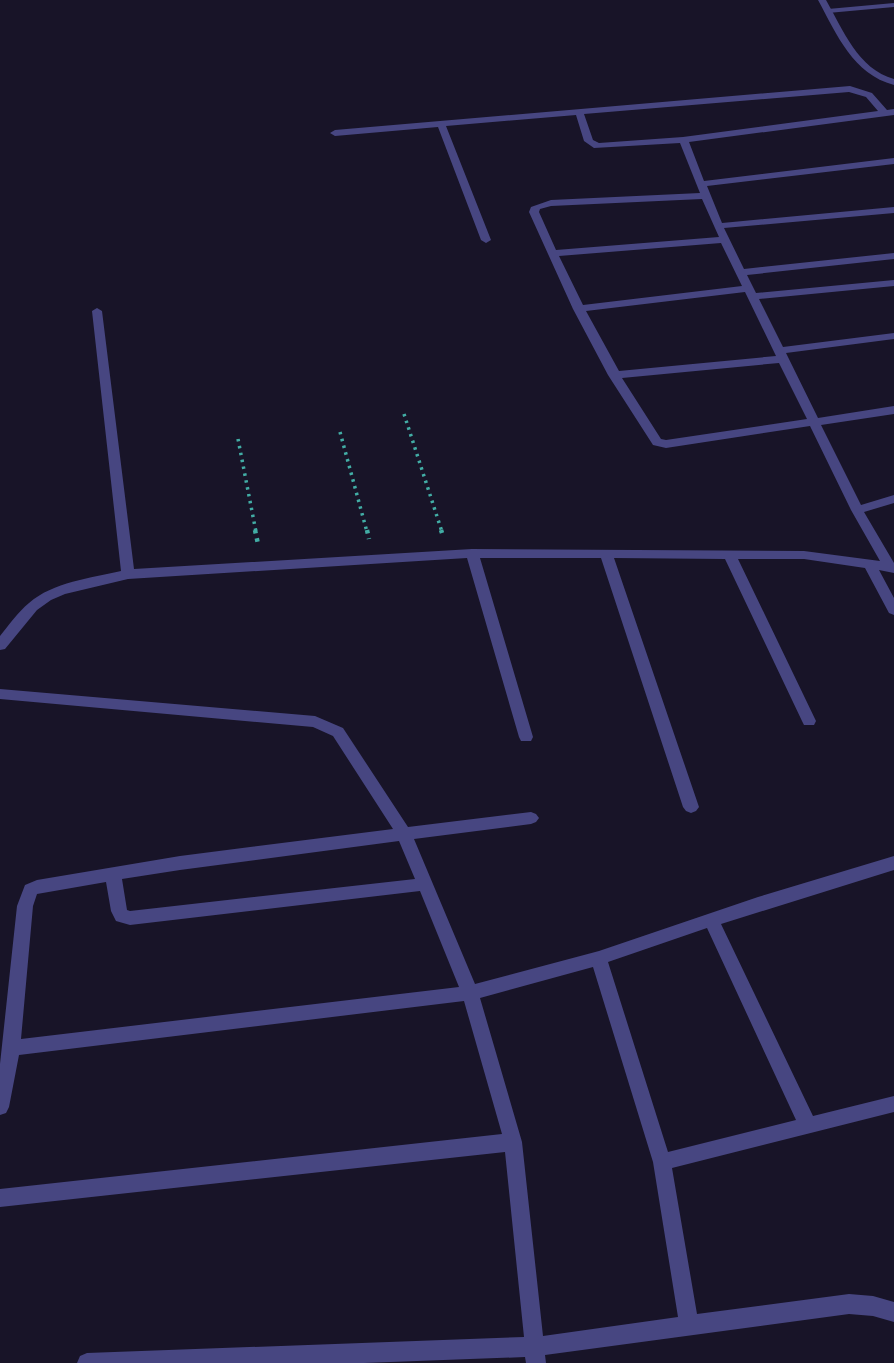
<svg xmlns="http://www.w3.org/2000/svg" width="894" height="1363" font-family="Raleway,sans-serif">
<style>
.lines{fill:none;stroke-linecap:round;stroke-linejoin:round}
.path-far1{stroke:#42ada5;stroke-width:3.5;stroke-dasharray:2.5 4.5;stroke-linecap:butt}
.path{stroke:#42ada5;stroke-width:4.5;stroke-dasharray:3.5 5;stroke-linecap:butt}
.lane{fill:#474681;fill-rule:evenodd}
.street{fill:#474681;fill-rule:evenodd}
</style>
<rect width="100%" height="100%" fill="#181428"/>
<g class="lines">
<path class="path-far1" d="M404,414L442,532
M340,432L367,532
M238,439L256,532"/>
<path class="path" d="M255,530L258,544
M367,530L369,539
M441,530L442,533"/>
<path class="lane" d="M894,3V7L828,13L824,11L828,9Z"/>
<path class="street" d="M818,0H826C843,30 858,69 894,79V85C853,74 837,35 818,0Z
M850,86L872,93L887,110L894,109V115L689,142L704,181L894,158V164L707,186L722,223L894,207V213L724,228L744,269L894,253V259L747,275L756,293L894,280V286L759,299L783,347L894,333V339L786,353L818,418L894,406V414L821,425L861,505L894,495V503L864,512L894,563V573L879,570L894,598V615L889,613L865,568L804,559H738L816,721L814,725H804L802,721L725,559L614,558L699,807L696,811L691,813L686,811L683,807L601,558H480L533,737L531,741H521L519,737L467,558L128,579L65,594L51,600L37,610L5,649L0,650V636C9,625 18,612 29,603C53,582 91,578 121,571L92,311L97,308L102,311L134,569L472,549L804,551L880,561L851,510L810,426L666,448L653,445L608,375L573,309L529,212L531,207L551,200L700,193L680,143L594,148L584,141L576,115L446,126L491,240L486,243L481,240L438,127L335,136L330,133L335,130ZM849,92L866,97L878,111L683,137L599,143L593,140L584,114ZM702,199L719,237L556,250L539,212L540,209L551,206ZM721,243L742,286L583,305L559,256ZM745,292L776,356L619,371L586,311ZM779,363L807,419L666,440L661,439L622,378Z
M0,689L315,716L343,728L408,827L531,812L536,814L539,818L536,822L531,824L414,839L475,984L599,951L758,897L894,856V870L721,924L813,1116L894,1096V1112L672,1168L697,1314L849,1294L873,1296L894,1302V1322L873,1316L849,1314L545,1355L546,1363H526L525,1357L364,1363H77L80,1356L87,1353L524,1337L505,1152L0,1207V1189L502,1134L464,1001L19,1055L9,1107L6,1113L0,1115V1064L17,906L25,885L37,880L180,856L393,829L333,736L313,727L0,699ZM399,841L415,879L130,911L127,910L122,879L180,870ZM106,882L111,911L116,921L130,925L420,891L459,987L21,1039L33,906L37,894ZM707,928L796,1120L668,1152L608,962ZM593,967L653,1162L678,1317L543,1336L522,1142L480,998Z"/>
</g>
</svg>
